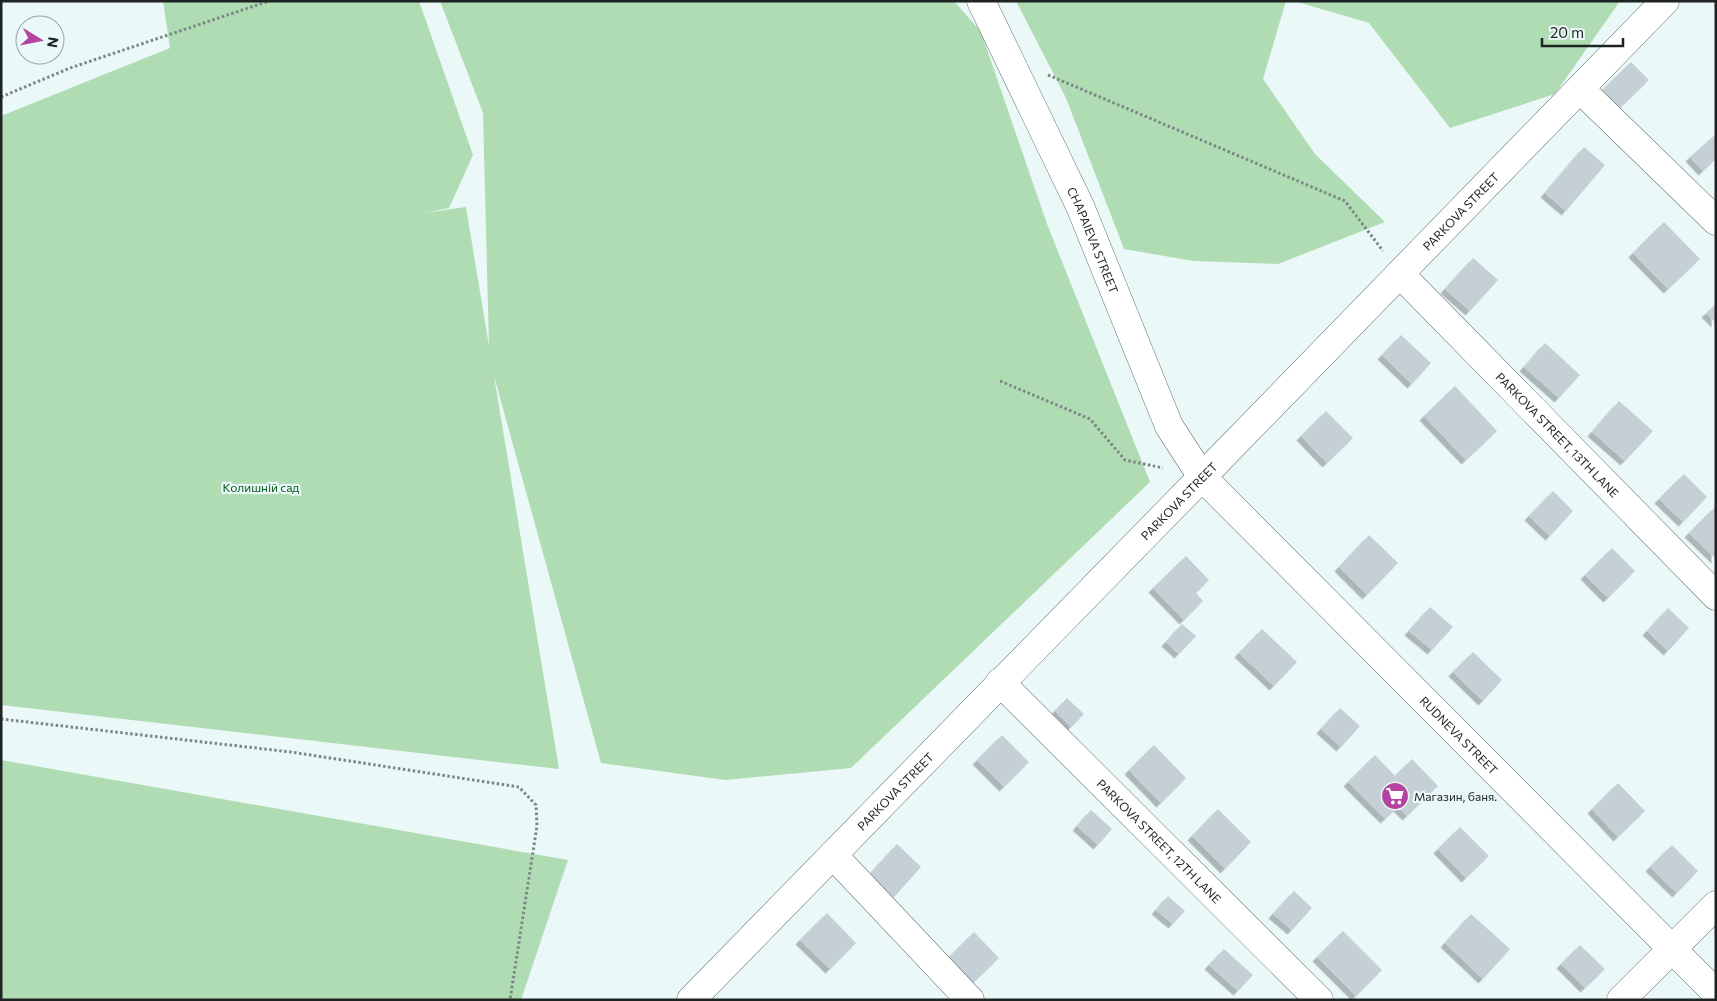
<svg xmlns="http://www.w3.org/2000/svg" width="1717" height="1001" font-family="Commissioner,sans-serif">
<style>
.green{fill:#b0dcb3}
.building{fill:#c4d0d5;filter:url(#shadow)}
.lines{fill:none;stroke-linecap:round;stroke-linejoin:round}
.minor-casing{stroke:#687475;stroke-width:29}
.path{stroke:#7d8686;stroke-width:3;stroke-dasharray:2.5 2.5;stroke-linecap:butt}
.minor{stroke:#fff;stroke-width:28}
.labels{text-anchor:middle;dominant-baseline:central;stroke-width:4.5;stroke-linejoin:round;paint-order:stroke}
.street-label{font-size:12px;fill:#1e2323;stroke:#eaf8f8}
.park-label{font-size:12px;fill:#085a1f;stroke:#eaf8f8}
.poi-label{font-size:12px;fill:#1e2323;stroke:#eaf8f8;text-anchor:start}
</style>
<defs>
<filter id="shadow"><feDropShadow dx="-4.5" dy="4.5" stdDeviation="0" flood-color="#0004"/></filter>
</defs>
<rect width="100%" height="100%" fill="#eaf8f8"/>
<path class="green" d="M163,1H419L473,155L449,208L424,213L466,207L489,346L483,113L440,1H954L981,32L1047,224L1150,482L851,768L725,780L601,763L494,376L559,769L1,705V116L170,48Z
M1016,1H1286L1263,79L1315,154L1385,222L1278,264L1193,261L1124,249L1066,98Z
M1294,1H1620L1555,94L1450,128L1369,23Z
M1,760L568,860L521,1000H1Z"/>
<path class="building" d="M1631,62L1649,80L1619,109L1601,91Z
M1716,134V159L1703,171L1690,157Z
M1584,147L1605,165L1566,211L1545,193Z
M1664,222L1700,259L1668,289L1633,253Z
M1473,258L1498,280L1470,311L1445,289Z
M1716,304V323L1706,313Z
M1401,335L1431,363L1412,384L1382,355Z
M1545,343L1580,375L1559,398L1524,367Z
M1455,386L1497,431L1466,460L1424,416Z
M1619,401L1653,431L1625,461L1592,432Z
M1326,411L1353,438L1327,463L1301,436Z
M1684,474L1707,497L1683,522L1659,499Z
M1553,491L1573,511L1550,536L1529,516Z
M1716,506V559L1689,533Z
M1369,535L1398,563L1367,595L1339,567Z
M1612,548L1635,571L1608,598L1585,575Z
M1186,556L1209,580L1196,593L1203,601L1184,620L1153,588Z
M1430,607L1453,627L1432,650L1409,631Z
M1668,608L1689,628L1668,651L1647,631Z
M1182,624L1196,636L1179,654L1166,642Z
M1262,629L1297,662L1274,686L1239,653Z
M1473,652L1502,680L1483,701L1453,672Z
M1067,698L1084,714L1071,727L1055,711Z
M1340,708L1360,726L1341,747L1321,729Z
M1002,735L1029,762L1004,787L977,760Z
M1154,745L1186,778L1161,803L1129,770Z
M1375,755L1395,776L1412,759L1438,786L1407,816L1398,807L1385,819L1348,782Z
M1618,783L1645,811L1618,837L1592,809Z
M1218,809L1251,842L1225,869L1192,836Z
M1091,810L1112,829L1098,845L1077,826Z
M1460,827L1489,856L1466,878L1438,849Z
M897,844L921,867L893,898L869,875Z
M1672,845L1698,871L1677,893L1650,867Z
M1294,891L1312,908L1292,930L1273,914Z
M1168,896L1185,911L1173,924L1156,910Z
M827,913L856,943L830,969L800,940Z
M1471,914L1510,949L1483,979L1445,943Z
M1343,931L1382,970L1356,996L1317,957Z
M974,932L999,958L974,982L949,957Z
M1580,945L1605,969L1585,988L1561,964Z
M1224,949L1253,975L1238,991L1209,965Z"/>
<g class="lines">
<g class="minor-casing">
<g id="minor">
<path id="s1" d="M981,1L1080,206L1169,426L1202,477L1716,993"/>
<path d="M1580,89L1716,221"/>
<path id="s2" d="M1400,274L1716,596"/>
<path id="s3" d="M1000,682L1319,1000"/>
<path d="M833,855L970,1000"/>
<path id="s4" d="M691,1000L1202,477L1665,1"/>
<path d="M1621,1000L1716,905"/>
</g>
</g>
<path class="path" d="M1048,75L1345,201L1383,251
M1,97L70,68L269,1
M1000,381L1090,419L1125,460L1163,468
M1,719L291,752L519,787L536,805L537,826L510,1000"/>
<use href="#minor" class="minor"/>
</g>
<defs>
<g id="supermarket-disc" transform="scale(1.4375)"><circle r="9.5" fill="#b444a1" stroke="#eaf8f8"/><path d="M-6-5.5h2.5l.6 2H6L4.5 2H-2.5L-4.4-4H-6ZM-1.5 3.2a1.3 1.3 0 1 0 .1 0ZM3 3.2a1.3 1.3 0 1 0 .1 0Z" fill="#fff"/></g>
</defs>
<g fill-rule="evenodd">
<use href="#supermarket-disc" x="1395" y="796"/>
</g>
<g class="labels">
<g class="street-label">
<text stroke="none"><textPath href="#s4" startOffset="1102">PARKOVA STREET</textPath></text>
<text stroke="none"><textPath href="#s1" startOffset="264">CHAPAIEVA STREET</textPath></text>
<text stroke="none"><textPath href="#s2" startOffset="225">PARKOVA STREET, 13TH LANE</textPath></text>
<text stroke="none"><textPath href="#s4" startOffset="698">PARKOVA STREET</textPath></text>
<text stroke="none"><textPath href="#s1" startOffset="890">RUDNEVA STREET</textPath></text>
<text stroke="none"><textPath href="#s4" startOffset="292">PARKOVA STREET</textPath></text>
<text stroke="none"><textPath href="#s3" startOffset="225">PARKOVA STREET, 12TH LANE</textPath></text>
</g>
<g class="park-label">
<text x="261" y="487">Колишній сад</text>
</g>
<g class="poi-label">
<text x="1414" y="796">Магазин, баня.</text>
</g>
</g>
<rect width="1717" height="1001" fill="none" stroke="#1e2323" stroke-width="5"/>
<g transform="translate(40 40) rotate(100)"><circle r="24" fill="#eaf8f8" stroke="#98a3a3"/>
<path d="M0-4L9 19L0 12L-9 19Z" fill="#b444a1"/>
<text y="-8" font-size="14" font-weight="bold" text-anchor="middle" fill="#1e2323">N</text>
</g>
<path d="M1542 38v8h81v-8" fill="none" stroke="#1e2323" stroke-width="2.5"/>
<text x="1550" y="38" font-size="15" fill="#1e2323" stroke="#eaf8f8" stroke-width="4" paint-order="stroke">20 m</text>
</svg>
